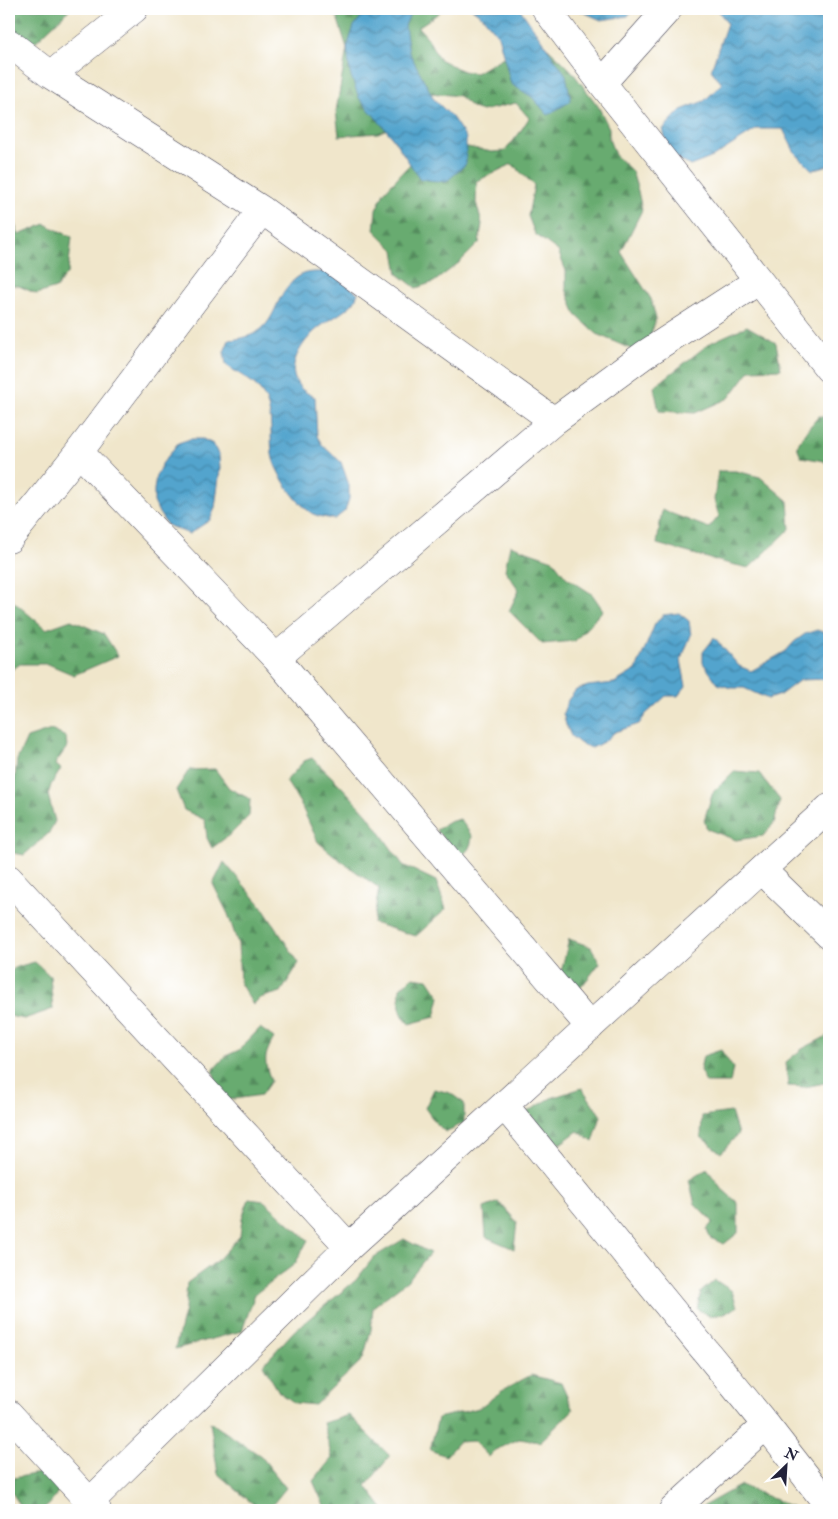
<svg xmlns="http://www.w3.org/2000/svg" width="838" height="1519" font-family="'IM FELL Double Pica',serif">
<style>
.forest{fill:url(#forest-firs);stroke:#446656}
.water{fill:url(#water-waves);stroke:#3a6384}
.lines{fill:none;stroke-linecap:round;stroke-linejoin:round}
.minor-casing{stroke:#413f51;stroke-width:29}
.minor{stroke:#fff;stroke-width:28}
</style>
<defs>
<pattern id="forest-firs" width="22" height="20" patternUnits="userSpaceOnUse" patternTransform="scale(1.25)"><rect width="22" height="20" fill="#67ab70"/><path d="M5 1l3.5 6h-7zM16 11l3.5 6h-7z" fill="#548b5d"/></pattern>
<pattern id="water-waves" width="16" height="10" patternUnits="userSpaceOnUse" patternTransform="scale(1.25)"><rect width="16" height="10" fill="#52a4cd"/><path d="M0 5q4-4 8 0t8 0" fill="none" stroke="#4485a8"/></pattern>
</defs>
<rect width="100%" height="100%" fill="#fff"/>
<filter id="ink" filterUnits="userSpaceOnUse"><feTurbulence type="fractalNoise" baseFrequency=".02" numOctaves="2"/><feDisplacementMap in="SourceGraphic" scale="10" xChannelSelector="R" yChannelSelector="G"/><feConvolveMatrix kernelMatrix="1 2 1 2 8 2 1 2 1" color-interpolation-filters="sRGB"/></filter>
<filter id="wash" filterUnits="userSpaceOnUse"><feTurbulence type="fractalNoise" baseFrequency=".0096" numOctaves="4" result="noise"/><feDisplacementMap in="SourceGraphic" scale="20" xChannelSelector="R" yChannelSelector="G"/><feGaussianBlur stdDeviation="1.12" result="paint"/><feColorMatrix in="noise" values="0 0 0 0 0 0 0 0 0 0 0 0 0 0 0 0 0 1.4 0 .05"/><feComposite in="paint" operator="in"/></filter>
<g filter="url(#wash)">
<rect width="100%" height="100%" fill="#f0e6cb"/>
<path class="forest" d="M9,9H70L10,66Z
M326,9H443L436,15L418,27L427,37L439,59L463,71L476,73L517,49L548,48L570,69L598,106L609,128V139L615,155L632,171L638,191L642,210L621,252L651,299L656,319L644,355L597,334L576,315L566,289V271L558,251L535,234L528,216L534,185L512,164L477,181L476,202L482,224L479,243L460,262L434,282L416,288L398,274L394,250L374,230L376,210L384,192L410,164L453,144L492,152L505,151L518,135L529,118L516,103L482,111L473,108L459,96L431,93L421,99L392,127L378,133L339,136L336,111L347,48L337,17Z
M9,220L14,222L19,235L45,224L72,237L68,272L56,288L37,294L19,286L9,285Z
M747,326L776,343L781,369L750,370L729,398L695,413L659,411L654,387L710,343Z
M819,416L829,417V467L824,461L801,457L797,446L807,430Z
M718,471H736L760,477L788,501L790,529L749,568L722,562L657,544L662,510L709,528L719,516L714,500Z
M510,545L553,560L566,577L592,594L603,610L575,641L542,644L509,611L519,590L505,570Z
M9,600L14,602L46,629L71,620L104,634L118,656L74,675L48,664H20L9,672Z
M51,730L66,737L67,747L55,764L61,769L51,785L48,795L55,821L49,833L24,855L14,853L9,849V790L14,786L17,760L27,738Z
M312,758L340,785L367,814L403,865L436,881L446,909L416,936L373,923L379,888L341,861L318,842L300,803L286,781L304,761Z
M215,769L229,788L250,799L249,816L232,833L212,848L207,838L205,820L184,810L176,790L189,770Z
M734,771L759,773L780,800L774,823L763,836L736,840L707,829L704,820L713,792Z
M460,819L472,836C471,846 469,852 458,857L436,830L449,822Z
M224,862L260,904L299,963L281,992L260,998L253,1005L240,983L238,944L228,914L213,884Z
M569,939L591,947L600,963L578,991L560,976Z
M35,962L50,976L53,1009L24,1019L9,1016V973L16,967Z
M413,977L428,979L440,997L435,1017L409,1024C398,1012 399,1003 400,988Z
M260,1028L274,1038C263,1058 264,1060 271,1081L261,1095L228,1100L217,1086L213,1070L226,1056L239,1050Z
M829,1035V1082L805,1087L788,1086L786,1062L802,1049Z
M721,1050L733,1068L730,1083H706L700,1070L703,1056Z
M582,1088L601,1116L593,1142L578,1131L560,1144L527,1112L551,1098Z
M434,1089L450,1093L464,1103V1123L445,1132L435,1122L425,1108Z
M731,1112L738,1134L721,1153L701,1137L702,1116Z
M707,1169L722,1189L738,1203V1233L724,1244L710,1238L707,1229L713,1222L695,1204L689,1180Z
M249,1199L264,1201L308,1240L295,1264L255,1294L242,1331L175,1349L185,1309L187,1283L217,1261L240,1236L242,1218Z
M499,1202L517,1222L514,1249L486,1237L484,1208Z
M404,1239L430,1253L408,1280L373,1307L371,1330L363,1359L315,1405L295,1403L279,1392L263,1365L294,1331L356,1280L374,1257Z
M715,1280L732,1291L737,1307L723,1314L709,1316L697,1309L701,1292Z
M531,1375L561,1383L573,1410L540,1442L519,1439L495,1450L489,1457L474,1441L458,1442L446,1456L430,1450L438,1418L479,1408L502,1391Z
M349,1415L390,1456L366,1486L384,1510H326L313,1481L332,1458L323,1423Z
M210,1422L261,1456L286,1488L268,1510H260L218,1474Z
M39,1473L61,1486C48,1508 50,1510 23,1510L11,1491L14,1478Z
M741,1485L797,1509V1510H696Z"/>
<path class="water" d="M367,9H412L405,26L409,52L434,99L452,117L466,138V164L446,182L420,179L392,137L359,98L350,73L347,48L354,26Z
M472,9H520L566,75L571,101L548,115L532,97L511,84L498,35L483,17Z
M576,9H633L628,16L601,20Z
M717,9H829V165L812,170L795,153L783,129H757L713,157L690,166L669,153L663,129L681,110L704,101L722,84L711,70L727,23Z
M328,272L358,293C357,296 355,301 353,303C348,310 329,320 321,326C306,337 285,364 297,383C301,390 308,394 315,397L317,436L323,446L341,462L349,485V499L345,511L335,519C327,518 320,517 313,514C297,505 274,471 272,454C270,436 273,417 266,400C257,381 242,377 226,365L224,352L229,340C285,335 266,296 301,275C307,271 320,272 328,272Z
M190,439H203L213,444L219,456L220,469L215,508L210,520L189,534L167,525L159,513L154,502V490L156,476L162,464L178,443Z
M679,613L689,621L691,635L681,660L686,686L678,696H666L646,714L639,724L615,732L605,741L592,748L581,744L571,736L566,725L563,713L568,700L576,690L588,686L614,683L636,670L655,624L663,615Z
M817,630L829,634V679L800,680L780,695L768,699L744,688H731L718,684L703,663V652L711,642L714,637L739,666L751,671L786,651L794,642L805,634Z"/>
</g>
<g filter="url(#ink)">
<g class="lines">
<g class="minor-casing">
<path id="minor" d="M546,9L602,83L829,369
M9,43L51,75L262,210L554,421
M51,75L134,9
M602,83L668,9
M79,452L276,658L590,1027
M9,539L79,452L262,210
M276,658L554,421L644,355L758,281
M762,870L829,935
M9,879L349,1247
M504,1105L766,1425L829,1506
M9,1414L97,1510
M90,1502L349,1247L829,808
M673,1510L766,1425"/>
</g>
<use href="#minor" class="minor"/>
</g>
</g>
<rect width="838" height="1519" fill="none" stroke="#fff" stroke-width="30"/>
<g transform="translate(786 1466) rotate(25)" stroke="#ffffff" stroke-width="4" paint-order="stroke">
<path d="M0-4L9 19L0 12L-9 19Z" fill="#22223b"/>
<text y="-8" font-size="14" font-weight="bold" text-anchor="middle" fill="#22223b">N</text>
</g>
</svg>
